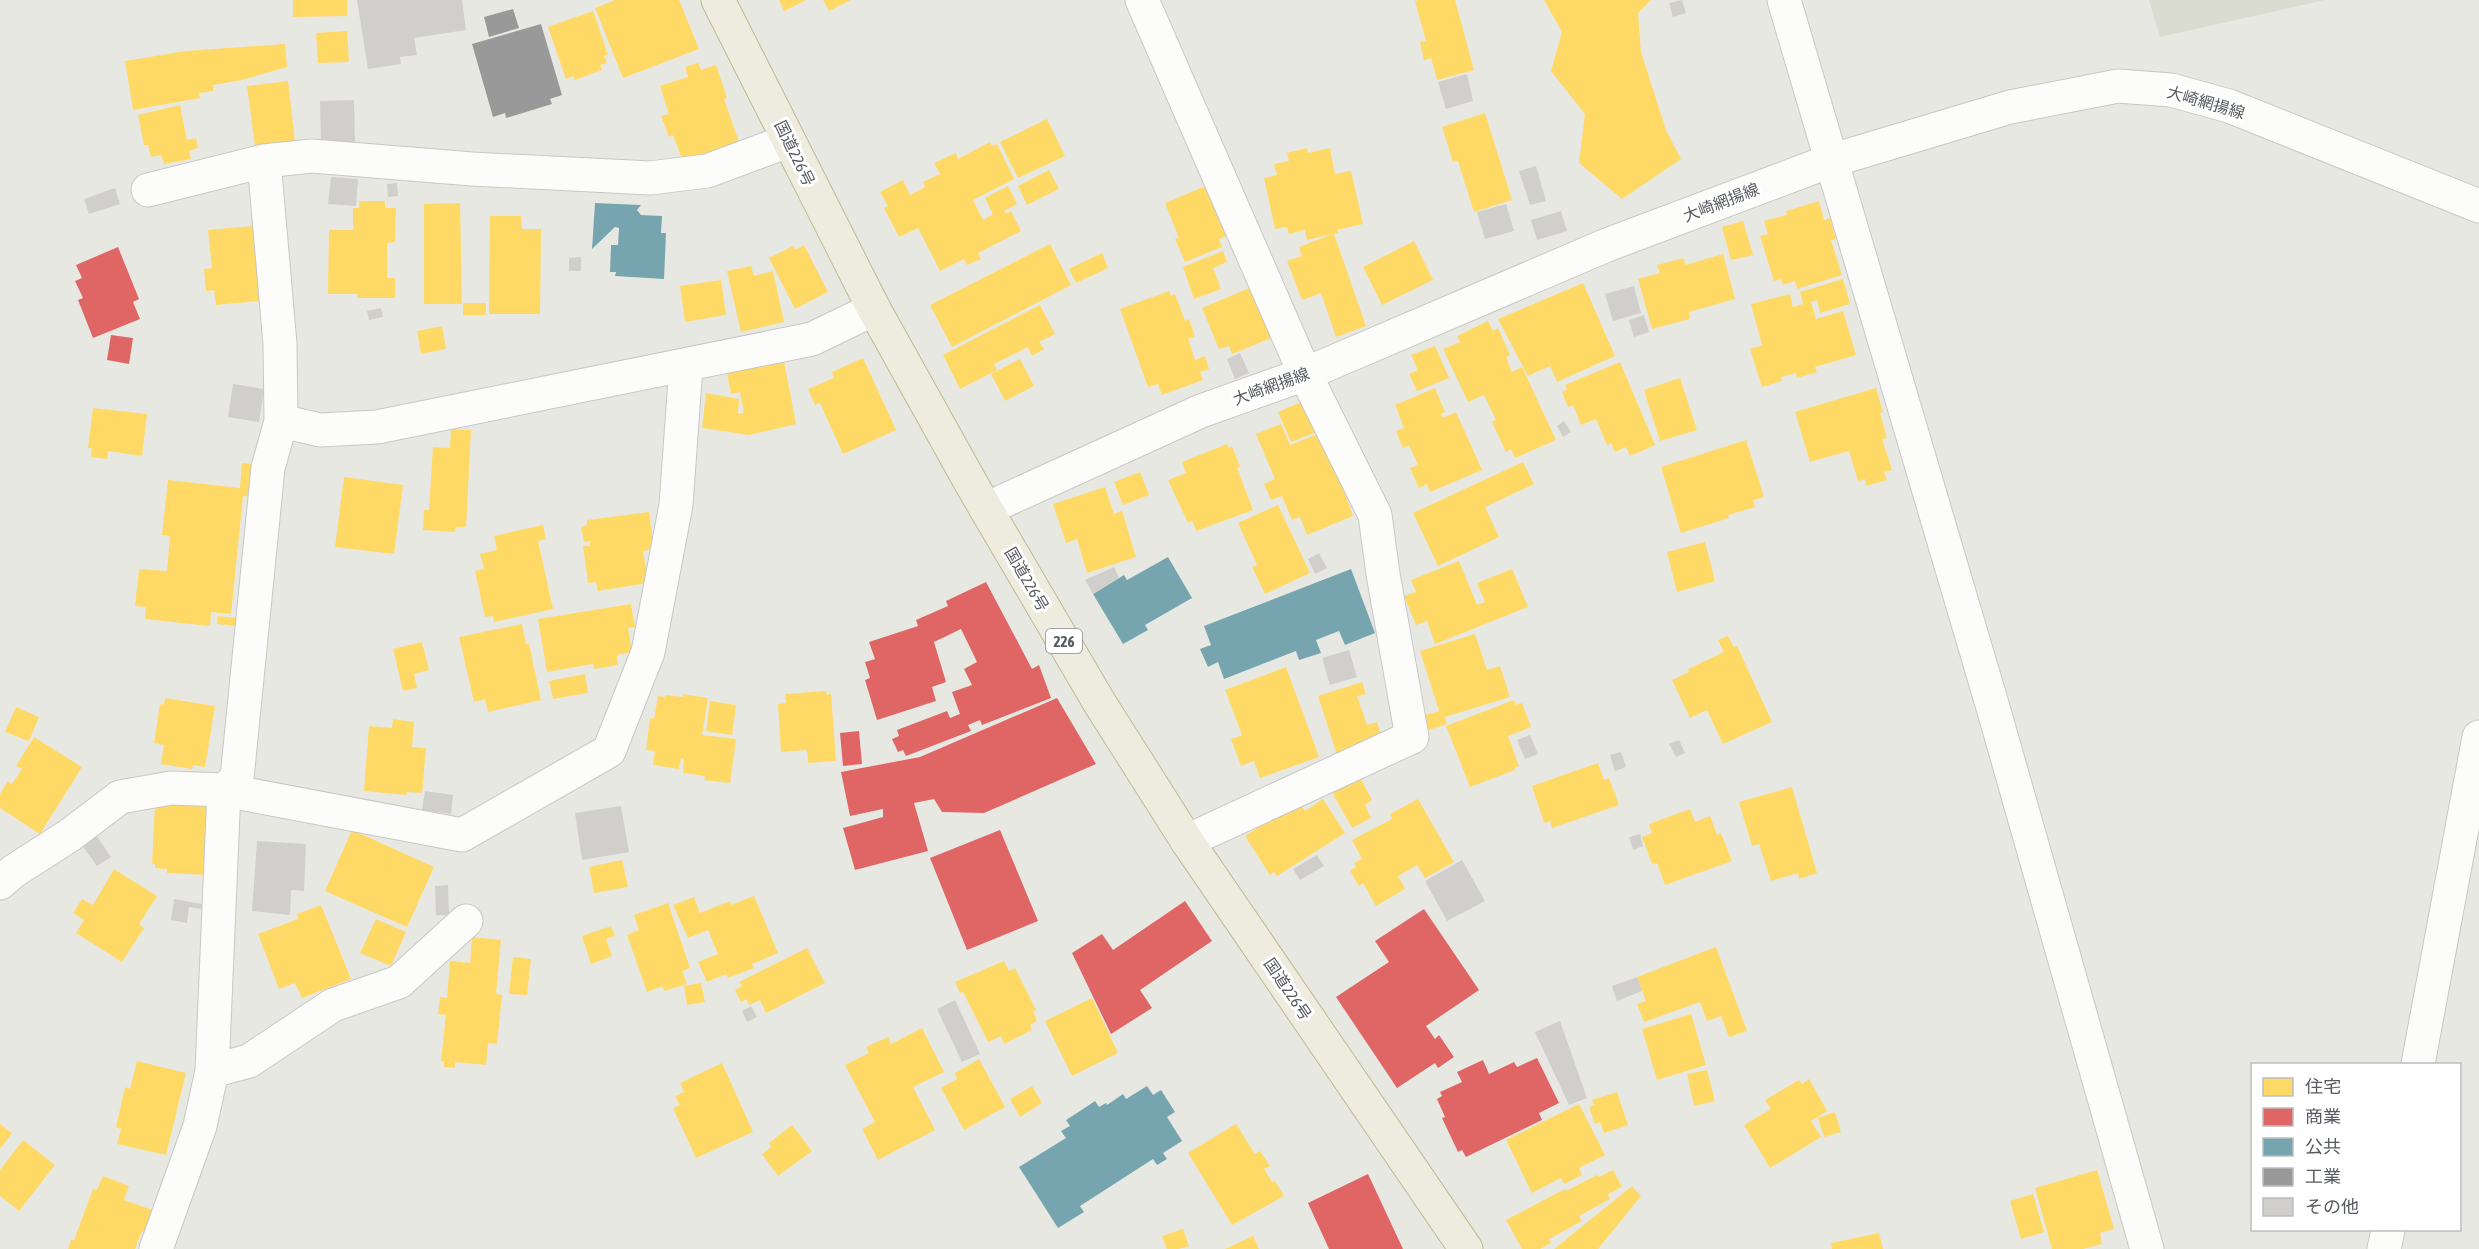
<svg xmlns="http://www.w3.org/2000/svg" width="2479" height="1249" font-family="'Asap Condensed','Noto Sans JP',sans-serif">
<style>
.education{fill:#dbdcd1}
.homes{fill:#ffd966}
.shops{fill:#e06666}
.public{fill:#76a5af}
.industry{fill:#999}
.building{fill:#d0cfcc}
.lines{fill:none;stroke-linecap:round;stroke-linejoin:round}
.minor-casing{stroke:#c7c7c7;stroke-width:35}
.highway-casing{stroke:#bfb990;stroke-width:35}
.minor{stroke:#fcfcfb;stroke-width:33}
.highway{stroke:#eeecde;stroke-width:33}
.labels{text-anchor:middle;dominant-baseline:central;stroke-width:6;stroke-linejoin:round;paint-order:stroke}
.shield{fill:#fff;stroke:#898c90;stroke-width:1.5}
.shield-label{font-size:15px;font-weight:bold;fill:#575a61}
.street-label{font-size:16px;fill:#575a61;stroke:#fff}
</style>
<rect width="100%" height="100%" fill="#e8e8e2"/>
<path class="education" d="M2149,0H2325L2160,37Z"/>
<path class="homes" d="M293,0H347V16L293,17Z
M615,0H679L699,49L623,78L595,8Z
M779,0H806L784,11Z
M823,0H851L829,11Z
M1419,0H1455L1474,70L1437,80L1431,58L1424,60L1420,42L1426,41L1415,1Z
M1544,0H1651L1638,13L1641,52L1666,130L1681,159L1622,199L1579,163L1585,114L1551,71L1562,32Z
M593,11L608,55L604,56L607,63L600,65L602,70L575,80L573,76L566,79L548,27Z
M347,31L349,62L318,63L316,33Z
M285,44L287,67L242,80L213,85V91L199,93L200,98L133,110L125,61L186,51Z
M698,63L701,70L716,65L727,97L724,99L739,142L683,162L673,135L669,137L661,116L669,114L660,86L688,77L685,67Z
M288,81L295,141L255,146L247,86Z
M180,105L187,140L196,138L198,148L189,151L191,159L164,164L161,155L151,157L148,145H144L138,115Z
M1485,113L1512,200L1474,212L1458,161L1453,162L1442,127Z
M1047,119L1065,156L1018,178L1000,142Z
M990,142L992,146L997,144L1014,179L973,200L983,220L993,214L985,198L1008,186L1017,204L1004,211L1006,214L1011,211L1021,231L978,253L981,259L967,265L964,259L940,271L918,228L899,237L884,208L888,206L880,192L903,180L910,195L925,187L923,182L940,174L934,163L956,153L958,159Z
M1307,148L1308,153L1330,148L1335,174L1351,171L1363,224L1337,230L1338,233L1334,234L1366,326L1336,337L1321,293L1302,300L1287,261L1302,256L1299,247L1333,234L1307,240L1305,230L1289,234L1287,227L1275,229L1264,178L1277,175L1274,164L1289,161L1287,153Z
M1049,170L1059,189L1027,205L1018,186Z
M1208,185L1229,235L1219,239L1222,247L1185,262L1175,239L1179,238L1165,203Z
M359,201H385V208H396L395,242L387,243V278H395V298H357V294H328L329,230H353V208H359Z
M1819,201L1824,220L1830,218L1836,239L1831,240L1842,275L1797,289L1795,281L1783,285L1781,279L1774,281L1760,236L1768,234L1764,221L1787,215L1786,211Z
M460,203L462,304H424V204Z
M490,216H521L522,229H541L540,314H489Z
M1743,221L1753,255L1731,260L1722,227Z
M253,226L260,301L216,305L214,290L206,291L204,269L212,268L208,230Z
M1414,241L1433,280L1382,305L1363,267Z
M1050,244L1071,285L952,347L930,305Z
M804,245L828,292L795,309L769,258L793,246L795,250Z
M1223,251L1227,262L1213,268L1221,289L1194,299L1183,267Z
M1102,253L1108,268L1076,283L1069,269Z
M1723,254L1735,299L1689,312L1690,319L1652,329L1638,279L1660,273L1657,265L1684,258L1685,265Z
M751,266L754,276L773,271L784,322L741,332L727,271Z
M1843,279L1850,304L1820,313L1817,300L1811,302L1816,319L1843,311L1856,355L1815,367L1817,372L1797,378L1796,373L1781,377L1782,381L1762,387L1750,349L1762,345L1751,304L1790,294L1793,307L1803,304L1800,292Z
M721,280L726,315L685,322L680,286Z
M1583,283L1615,356L1557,382L1550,366L1528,376L1498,319Z
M1259,284L1279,335L1232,354L1229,346L1219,349L1202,308Z
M1169,291L1171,296L1175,294L1185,321L1189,319L1195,336L1188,339L1195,360L1205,356L1209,369L1200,372L1203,380L1162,395L1158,384L1148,387L1120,309Z
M463,303H486V315H463Z
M1040,305L1055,334L1039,342L1044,349L1032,356L1028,347L994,364L997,370L960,389L943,355Z
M1488,321L1493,331L1498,328L1510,355L1506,357L1512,372L1522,367L1556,440L1515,458L1511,449L1506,452L1492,422L1496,420L1484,395L1468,402L1443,349L1460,342L1457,336Z
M442,326L446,349L421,354L417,331Z
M1435,346L1449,378L1417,391L1409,374L1418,370L1411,355Z
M783,356L796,424L749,435L702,428L706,393L739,399L738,414L744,413L740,392L731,394L726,368Z
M863,358L896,430L843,454L820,403L815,405L808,389L834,378L832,372Z
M1020,359L1034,386L1005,401L991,374Z
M1620,362L1655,445L1630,456L1626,447L1615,452L1611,443L1607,445L1596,419L1581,425L1573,405L1568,407L1562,392L1567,390L1565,385Z
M1680,378L1697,430L1660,441L1644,390Z
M1435,388L1445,412L1441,414L1443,418L1456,412L1482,470L1430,492L1427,484L1419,488L1410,468L1418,465L1409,445L1403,448L1396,431L1404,428L1395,405Z
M1876,388L1883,412L1880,413L1887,438L1882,439L1892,470L1884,472L1887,480L1866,486L1865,479L1858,481L1849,451L1810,462L1795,412Z
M1306,400L1319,431L1291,442L1278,412Z
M93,408L147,414L142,456L108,451L107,459L91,457L92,448H88Z
M1281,424L1290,445L1318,434L1329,459L1332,458L1353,516L1307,535L1300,517L1292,520L1282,496L1271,500L1264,484L1275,479L1256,434Z
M451,429L471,430L466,527H456L455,532L423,530L424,510H429L433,447L450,448Z
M1746,440L1764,497L1753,500L1755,507L1728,515L1729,518L1681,533L1661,467Z
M1227,444L1229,448L1232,446L1240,467L1237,468L1253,510L1196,531L1192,520L1188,523L1168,480L1186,473L1182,462Z
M1523,462L1534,484L1485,507L1499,537L1438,566L1413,513Z
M242,463L254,464L251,497L243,496L231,614L211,612L210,626L145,619L146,607L135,606L139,569L167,571L170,536L162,535L168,480L240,488Z
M1140,472L1149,495L1123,505L1114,482Z
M344,477L403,485L394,554L335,547Z
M1105,487L1114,514L1122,511L1136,557L1087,573L1077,539L1066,543L1053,504Z
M1278,505L1310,573L1265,594L1252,567L1257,565L1238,523Z
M649,512L654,549L643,551L648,583L598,591L596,582L588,583L583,546H590V541L584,542L581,527L587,525V520Z
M543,525L546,539L538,541L553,609L494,622L493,616L485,617L475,571L484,569L480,554L497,550L494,536Z
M1705,542L1715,581L1677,592L1667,552Z
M1459,561L1477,605L1485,602L1477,583L1512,569L1528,607L1435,644L1427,621L1416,625L1404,596L1416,592L1411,580Z
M631,604L635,627L628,628L632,652L617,655L618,665L594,669L593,664L547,672L538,619Z
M218,616L238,618V626L217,624Z
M522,624L526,644H529L541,700L488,712L485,699L474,702L459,637Z
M1475,634L1487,670L1500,666L1510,697L1445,717L1447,724L1423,732L1419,717L1439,711L1420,651Z
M1728,636L1734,647L1737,646L1772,722L1723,744L1707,710L1690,718L1672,680L1689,672L1688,669L1724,652L1718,640Z
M422,642L429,670L414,674L417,688L403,691L393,649Z
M1286,667L1319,757L1260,778L1254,761L1241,766L1231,739L1242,735L1225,690Z
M585,674L588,693L553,699L549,681Z
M1362,682L1366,694L1357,696L1367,725L1377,722L1383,743L1338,758L1318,696Z
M826,691L827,695L831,694L836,761L808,763L807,750L781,752L778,704L786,703L785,694Z
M683,694L708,698L702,735L736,739L730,783L704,780L705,776L683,773L684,759L681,758L679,769L653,765L655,751L646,750L650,718L654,719L658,696L665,697L666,695L683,697Z
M165,698L215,706L205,767L193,765L192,769L161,764L164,745L154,743L160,704L164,705Z
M1514,700L1516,705L1522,703L1531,727L1508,736L1519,766L1514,768L1515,770L1470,787L1446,726Z
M710,701L736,705L732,735L706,731Z
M16,707L39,717L29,741L5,732Z
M393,719L414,722L412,747L426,748L422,793L407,792L406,795L364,791L369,726L392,728Z
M34,737L82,767L40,834L0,808V794L8,781L12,784L22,769L16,766Z
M1598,763L1604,780L1609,778L1619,805L1552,828L1550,821L1544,823L1532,786Z
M1357,772L1372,800L1365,805L1371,818L1352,828L1329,787Z
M1792,787L1817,873L1799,879L1798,873L1771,881L1759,844L1752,846L1739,802Z
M1323,799L1345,833L1277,876L1274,872L1270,875L1245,836L1256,829L1253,824L1299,802L1305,811Z
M1418,799L1454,862L1425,878L1417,865L1398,876L1405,889L1376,906L1363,883L1359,886L1350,871L1356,867L1354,863L1362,859L1352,840L1392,819L1390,814Z
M155,803L211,806L207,875L167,873V869L155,868V864H152Z
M1690,809L1695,822L1710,816L1717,835L1721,833L1732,861L1665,885L1657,863L1652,864L1642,837L1652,833L1649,824Z
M352,830L434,867L407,927L325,891Z
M622,860L628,887L594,893L589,867Z
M114,869L157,896L139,924L144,928L122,962L76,933L84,920L73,913L82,899L93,905Z
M754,896L778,953L752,964L754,968L728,978L726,974L707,982L698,962L718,954L708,930L688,938L673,905L694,897L700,913L730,901L731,905Z
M668,903L690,968L682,971L687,984L664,991L663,986L647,992L627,935L639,930L634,915Z
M321,905L351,979L302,998L295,983L279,989L258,934L298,919L297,914Z
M376,919L406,932L391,966L360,953Z
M611,926L615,936L606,939L612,956L591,964L582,936Z
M472,937L501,940L496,994L502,995L497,1044L488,1043L486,1065L455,1062V1068L444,1067V1061H441L446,1015L438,1014L440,997L447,998L450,961L470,963Z
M1716,947L1747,1031L1729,1037L1721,1016L1707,1021L1700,1002L1644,1022L1637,1004L1646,1001L1637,977Z
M807,948L825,983L766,1013L760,1000L749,1005L747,999L741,1002L735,990L742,986L739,982Z
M513,957L531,959L527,995L509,994Z
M1004,961L1009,971L1015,968L1036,1010L1033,1011L1037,1021L1030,1025L1032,1030L1004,1044L1001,1036L988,1042L963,992L960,993L955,982Z
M701,983L705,1002L687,1005L684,986Z
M1092,998L1118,1053L1072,1076L1045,1021Z
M1691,1014L1706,1065L1657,1080L1642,1029Z
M922,1028L944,1072L913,1087L935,1130L878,1160L862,1129L875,1122L845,1065L869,1053L866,1047L888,1037L891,1044Z
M979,1059L1005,1107L964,1130L941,1088L957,1079L955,1073Z
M137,1061L186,1073L166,1155L117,1144L121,1129L116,1127L125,1087L130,1089Z
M722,1063L753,1132L696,1158L673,1108L680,1105L675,1096L684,1092L680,1083Z
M1707,1070L1715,1101L1694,1106L1687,1074Z
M1809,1079L1827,1111L1811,1121L1821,1137L1770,1168L1744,1125L1771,1109L1765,1100L1799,1080L1802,1084Z
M1032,1086L1042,1103L1020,1117L1010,1099Z
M1617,1092L1628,1125L1604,1133L1600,1122L1595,1124L1589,1107L1594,1105L1592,1100Z
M1579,1104L1605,1155L1579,1168L1582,1175L1564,1184L1561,1178L1532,1193L1506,1140Z
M1835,1112L1841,1132L1824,1137L1818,1118Z
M0,1124L12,1133L0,1149Z
M1236,1124L1255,1154L1260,1151L1270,1166L1264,1169L1272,1182L1275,1181L1284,1196L1232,1225L1188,1153Z
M792,1125L812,1151L778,1176L762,1154L771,1147L769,1143Z
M23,1140L55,1165L19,1211L0,1196V1170Z
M1613,1170L1622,1187L1608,1194L1610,1199L1579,1216L1582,1221L1549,1239L1551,1243L1540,1249H1522L1506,1220L1565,1189L1566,1191L1597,1175L1599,1177Z
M2097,1170L2114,1229L2100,1233L2102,1244L2083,1249H2052L2035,1188Z
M103,1176L129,1186L124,1200L158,1212L150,1234L142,1231L135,1249H68L71,1240H74L93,1189L97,1190Z
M1632,1186L1641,1196L1598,1249H1554Z
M2033,1194L2044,1232L2021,1239L2010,1201Z
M1183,1229L1189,1246L1178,1249H1167L1162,1236Z
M1879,1233L1883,1249H1832L1831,1243Z
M1253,1236L1259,1249H1225Z"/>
<path class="shops" d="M118,247L139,299L133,302L140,319L93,338L78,300L83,298L75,281L82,278L76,265Z
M111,335L133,338L129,364L107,360Z
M986,582L1032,669L1039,665L1051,698L982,725L980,720L968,725L971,731L906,756L903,750L898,752L892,739L899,736L897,730L947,711L950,718L960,714L952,692L972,685L964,669L977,662L961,629L934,642L946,682L932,687L936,701L877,720L865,680L870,678L865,662L875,659L869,642L918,626L916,620L948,606L946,601Z
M1057,698L1096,764L984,813L942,812L934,799L914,803L928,851L855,870L843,828L883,817V809L850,816L841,772L920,757Z
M859,731L862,764L843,766L840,733Z
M1000,830L1038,921L967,950L930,858Z
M1185,901L1212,941L1140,990L1152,1008L1111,1034L1072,953L1102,934L1113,950Z
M1424,909L1479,990L1426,1026L1435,1039L1439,1035L1454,1057L1438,1068L1435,1063L1397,1088L1336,997L1389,962L1375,941Z
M1537,1058L1559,1103L1539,1113L1542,1120L1466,1157L1462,1150L1458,1152L1442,1118L1445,1117L1437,1099L1442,1096L1440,1092L1462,1082L1457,1072L1483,1060L1489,1074L1514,1062L1517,1067Z
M1368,1174L1403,1249H1329L1308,1203Z"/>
<path class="public" d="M595,203L641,205L637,210L641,215L662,216L661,233H666L664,279L615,276L616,272H610L611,245H618L619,228L615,227L592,249Z
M1168,557L1192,598L1145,625L1148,630L1123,644L1093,594L1124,575L1127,580Z
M1351,569L1375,633L1345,645L1339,631L1316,640L1321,653L1299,660L1296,651L1224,679L1218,662L1208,667L1200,649L1211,645L1204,626Z
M1147,1086L1153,1095L1161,1090L1175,1112L1167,1117L1182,1141L1163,1153L1167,1159L1157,1165L1153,1159L1080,1206L1084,1212L1058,1228L1019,1167L1066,1138L1061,1131L1070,1126L1066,1120L1080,1111L1095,1101L1099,1107L1106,1103L1107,1105L1123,1094L1126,1099Z"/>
<path class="industry" d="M513,9L519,28L489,37L484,17Z
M541,24L562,95L550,99L552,104L506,118L505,113L493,117L472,44Z"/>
<path class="building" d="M357,0H462L466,30L414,38L417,55L400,57L401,64L368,69Z
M1682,0L1686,13L1673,17L1669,3Z
M1467,74L1473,101L1446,109L1438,82Z
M354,100L355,142L321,143L320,101Z
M1536,166L1546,201L1530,205L1519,171Z
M331,177L358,179L356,206L328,204Z
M397,183L398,196L388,197L387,184Z
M115,188L120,204L89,214L84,199Z
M1506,204L1514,231L1485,239L1477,212Z
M1561,211L1567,231L1537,240L1531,220Z
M581,257V271H569V258Z
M1634,286L1641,313L1613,321L1605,294Z
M381,308L383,317L369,320L367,311Z
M1644,315L1649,332L1634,337L1629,320Z
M1240,353L1249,373L1235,379L1227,359Z
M233,384L264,389L259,422L228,417Z
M1564,421L1571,432L1563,437L1557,426Z
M1319,553L1327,568L1315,574L1308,559Z
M1114,567L1119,578L1093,594L1085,580Z
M1349,650L1357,677L1330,685L1322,658Z
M1530,735L1538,754L1525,759L1517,740Z
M1679,740L1685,753L1676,757L1669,744Z
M1621,752L1626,767L1615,771L1610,755Z
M425,791L453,795L451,814L422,810Z
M621,806L629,852L582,860L575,813Z
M1640,834L1643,846L1633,850L1629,837Z
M96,835L111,857L97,866L82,845Z
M257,841L306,844L304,891L291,890L290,915L252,911Z
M1317,855L1324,866L1300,880L1293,869Z
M1462,860L1485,901L1447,921L1425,881Z
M448,885L449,915H436L435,886Z
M174,899L202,904L201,909L189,907L187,923L171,920Z
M1637,977L1642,991L1617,1001L1612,986Z
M955,1000L980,1054L962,1062L937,1009Z
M751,1006L757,1017L747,1022L742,1011Z
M1560,1021L1587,1098L1569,1105L1535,1032Z"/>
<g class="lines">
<g class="minor-casing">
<path id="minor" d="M1142,0L1305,374L1375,515L1383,574L1412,737L1187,841
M1784,0L1994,711L2147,1249
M148,190L264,161L312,156L472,169L650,178L707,171L788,141
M281,421L320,430L377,427L812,339L874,309
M986,509L1201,411L1305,374L1607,245L1830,161L2010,107L2118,86L2171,90L2229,106L2479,206
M0,883L14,871L70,835L120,797L171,788L224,790L462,835L609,751L648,652L676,505L686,366
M2418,1064L2479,737
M212,1071L249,1061L333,1005L399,982L466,921
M156,1249L200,1126L212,1071L224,790L237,778L268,468L281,421L280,344L264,161
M2384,1249L2388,1230"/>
</g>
<g class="highway-casing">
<path id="highway" d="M718,0L874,309L972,485L1099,702L1187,841L1466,1249"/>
</g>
<use href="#minor" class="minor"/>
<use href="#highway" class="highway"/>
</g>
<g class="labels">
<rect class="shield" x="1046" y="629" width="36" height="24" rx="4.5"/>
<g class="shield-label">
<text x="1064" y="641">226</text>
</g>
<g class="street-label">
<text transform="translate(2206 102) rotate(16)">大崎網揚線</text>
<text transform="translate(795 153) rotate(64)">国道226号</text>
<text transform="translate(1721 202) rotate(-21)">大崎網揚線</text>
<text transform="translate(1271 386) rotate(-20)">大崎網揚線</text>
<text transform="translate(1027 579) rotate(60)">国道226号</text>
<text transform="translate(1288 989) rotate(56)">国道226号</text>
</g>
</g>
<rect x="2251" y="1063" width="210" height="168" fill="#ffffff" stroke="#bcbdc0" stroke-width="1.5"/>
<rect x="2263" y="1078" width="30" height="18" fill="#ffd966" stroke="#bcbdc0" stroke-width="1.5"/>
<text x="2305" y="1093" font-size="18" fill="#575a61">住宅</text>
<rect x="2263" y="1108" width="30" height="18" fill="#e06666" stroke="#bcbdc0" stroke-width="1.5"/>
<text x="2305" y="1123" font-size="18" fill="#575a61">商業</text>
<rect x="2263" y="1138" width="30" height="18" fill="#76a5af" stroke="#bcbdc0" stroke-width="1.5"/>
<text x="2305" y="1153" font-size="18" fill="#575a61">公共</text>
<rect x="2263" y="1168" width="30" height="18" fill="#999999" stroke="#bcbdc0" stroke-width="1.5"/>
<text x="2305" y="1183" font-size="18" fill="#575a61">工業</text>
<rect x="2263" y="1198" width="30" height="18" fill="#d0cfcc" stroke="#bcbdc0" stroke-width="1.5"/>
<text x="2305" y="1213" font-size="18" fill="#575a61">その他</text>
</svg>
